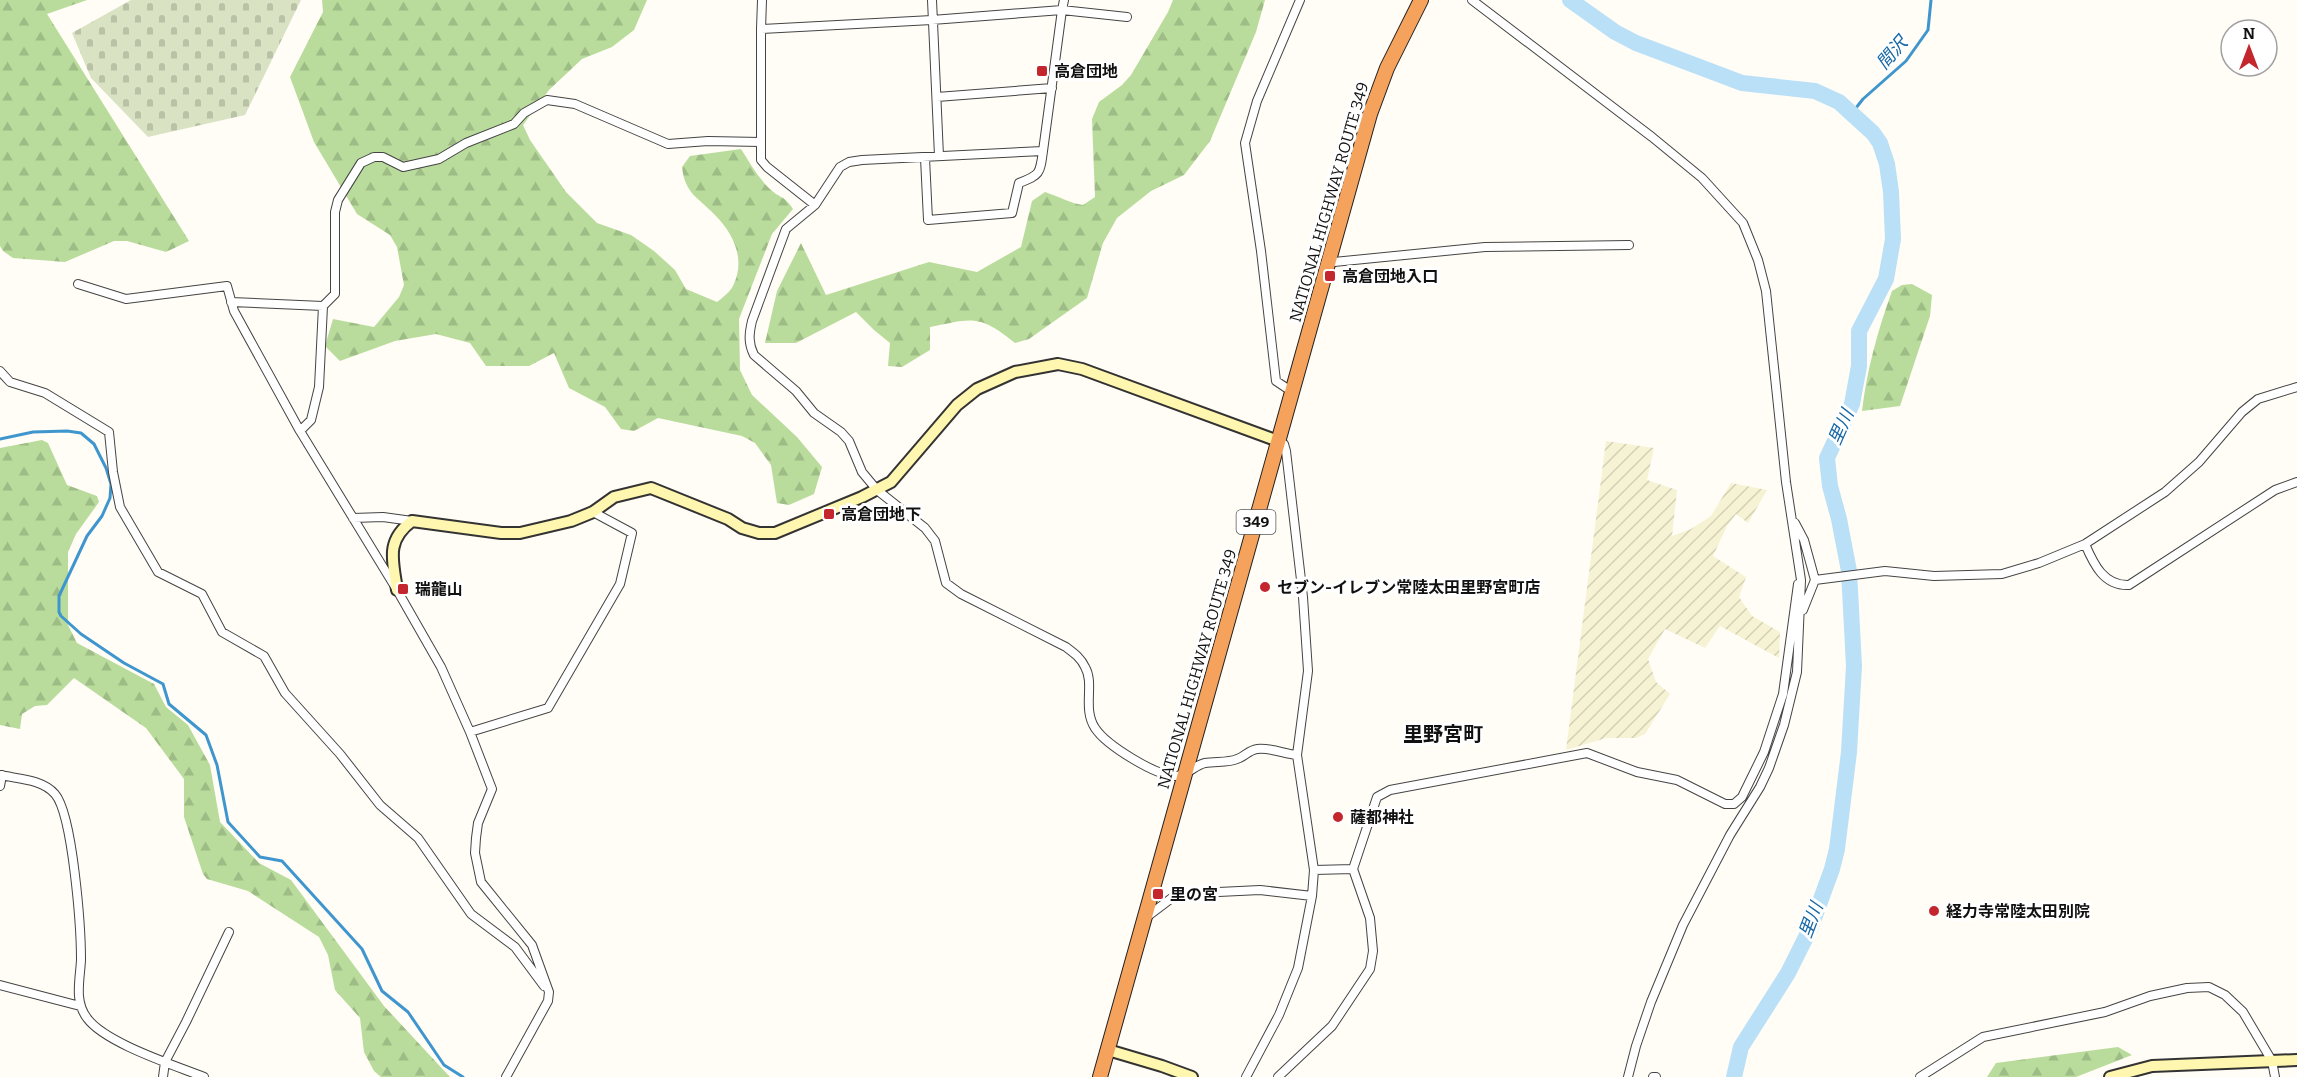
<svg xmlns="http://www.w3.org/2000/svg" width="2297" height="1077" font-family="Bitter,'Noto Sans JP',serif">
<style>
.farmland{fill:url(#farmland-furrows)}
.forest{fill:url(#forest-firs)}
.cemetery{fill:url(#cemetery-stones)}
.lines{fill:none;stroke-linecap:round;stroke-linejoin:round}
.stream{stroke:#3f96cf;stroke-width:3}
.river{stroke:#b9e0f7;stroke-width:16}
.street-casing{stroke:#444;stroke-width:10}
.secondary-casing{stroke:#333;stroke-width:14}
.highway-casing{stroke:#222;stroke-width:16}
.street{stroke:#fff;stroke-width:8}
.secondary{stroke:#fff6b0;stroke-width:10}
.highway{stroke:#f5a25d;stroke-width:14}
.poi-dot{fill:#c4262e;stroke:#fff;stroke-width:2}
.labels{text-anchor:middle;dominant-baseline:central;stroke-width:6;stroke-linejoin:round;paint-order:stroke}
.shield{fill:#fff;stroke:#585858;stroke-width:1.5}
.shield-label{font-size:15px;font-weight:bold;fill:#111}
.poi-label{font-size:16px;font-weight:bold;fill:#111;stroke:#fff;text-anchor:start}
.street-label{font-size:16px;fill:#111;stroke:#fff}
.water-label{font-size:18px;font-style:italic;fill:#1768a6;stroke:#fff}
.quarter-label{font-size:20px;font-weight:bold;fill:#111;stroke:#fff}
</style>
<defs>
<pattern id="farmland-furrows" width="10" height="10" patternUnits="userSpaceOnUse" patternTransform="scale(1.5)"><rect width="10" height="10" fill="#f6f3d4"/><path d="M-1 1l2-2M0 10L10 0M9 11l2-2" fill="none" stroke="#d2cfb5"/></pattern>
<pattern id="forest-firs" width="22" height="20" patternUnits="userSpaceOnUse" patternTransform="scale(1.5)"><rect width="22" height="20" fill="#b9dc9c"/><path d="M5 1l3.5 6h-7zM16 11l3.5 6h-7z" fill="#9ebc85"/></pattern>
<pattern id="cemetery-stones" width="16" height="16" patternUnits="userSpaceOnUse" patternTransform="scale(1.5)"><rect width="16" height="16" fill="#d9e3c4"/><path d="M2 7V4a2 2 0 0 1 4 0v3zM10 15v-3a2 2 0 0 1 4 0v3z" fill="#b9c2a7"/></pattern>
</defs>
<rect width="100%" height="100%" fill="#fffdf5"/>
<path class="farmland" d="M1606,441L1654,448L1647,480L1677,490L1672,536L1691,529L1711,516L1731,483L1767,490L1748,523L1736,514L1727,526L1713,556L1746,577L1739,597L1752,616L1780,632L1779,658L1720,626L1705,648L1665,629L1648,659L1656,682L1670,694L1645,734L1636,738H1606L1566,750Z"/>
<path class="forest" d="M0,0H87L47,14L189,241L166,252L127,241H114L65,262L13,258L3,251L0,246Z
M322,0H647L634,30L612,47L582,59L549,90L523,125L530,140L566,192L597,223L631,235L654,251L675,270L686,289L717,302C722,298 730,292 733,286C746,260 734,234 715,215C698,197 685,194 682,167L690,156L741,149C750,163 758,178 771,190C781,199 784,195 793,209L772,234L739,319L740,370L752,395L797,437L822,467L814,494L789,505L777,503L771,465L755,443L742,436L658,418L634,431L621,429L605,407L569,388L554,353L529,366H486L470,343L436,334L395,341L340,361L325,346L333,319L374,327L399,297L404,285L397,247L390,235L357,214L314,142L290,77L323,12Z
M1173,0H1265L1256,32L1210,141L1184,175L1151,191L1117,218L1103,243L1087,298L1029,339L1015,343C980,314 972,318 930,327V350L902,367L888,366L890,343L874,330L856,312L796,343H765L777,291L801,243L826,295L929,262L977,272L1021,247L1032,201L1045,192C1058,196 1069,203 1083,205L1095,197L1092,119L1099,102L1122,85L1131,75L1168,12Z
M1912,284L1932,295L1930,316L1900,406L1862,411C1867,369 1878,330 1892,291L1902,285Z
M42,440L48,443L67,485L97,496L99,502L76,534L68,552V625L77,643L154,684L166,707L188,725L210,765L220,822L259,863L291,880L384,1006L450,1077H381L374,1071L364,1052L360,1018L335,990L328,955L319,937L248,891L207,879L203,874L184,817V779L146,728L74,678L47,705L35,706L22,714L20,729L0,725V448Z
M2118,1047L2132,1055L2076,1077H1987L1996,1063Z"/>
<path class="cemetery" d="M131,0H301L245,115L148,137L91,78L72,33Z"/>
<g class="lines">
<path class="stream" d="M1852,113L1863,99L1906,61L1928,30L1931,0
M0,439L33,432L67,431L81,433L94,444L106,468L111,484L110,498L102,516L87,536L59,596V612L61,616L81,634L124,663L163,684L169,704L206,735L217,765L228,822L260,857L282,861L362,949L382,991L408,1012L444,1065L463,1077"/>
<path class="river" d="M1570,0L1615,32L1636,43L1742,83L1815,91L1839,102L1873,133L1880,143L1887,164L1891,192L1893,239L1886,279L1859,331V366L1852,404L1827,458L1830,486L1839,519L1849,571L1854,666L1849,752L1837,849L1832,869L1810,929L1788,973L1741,1047L1734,1077"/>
<g class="street-casing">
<path id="street" d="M762,0L761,29L932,20L1062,10L1043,151L862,160L849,162L840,167L815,205L786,229L752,321C749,334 748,343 754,355L796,391L814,413L841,432L849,441L862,472L877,490L925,528L935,541L946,583L961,594L1066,647C1074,653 1081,658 1085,667C1095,684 1082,708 1095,728C1106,745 1157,777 1177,776C1188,775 1195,765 1205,763C1215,761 1228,763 1237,759C1244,757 1249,750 1257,749C1269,747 1285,754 1297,755
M932,0L939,156
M1064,0L1062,10L1127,17
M1472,0L1652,137L1702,178L1743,223L1758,260L1766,291L1786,482L1801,580L1797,672L1784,725L1769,768L1760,787L1730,835L1683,925L1651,1002L1636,1046L1628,1077
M761,29V160L767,167L815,205
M937,97L1052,88
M925,158L928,220L1012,213L1019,183C1040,175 1040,174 1043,151
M1328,260L1334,262L1485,247L1629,245
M78,284L126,299L227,286L234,311L300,431L397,590L441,667L470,732L492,789L478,823L476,838L475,853L481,882L532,945L549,992L548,1001L506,1077
M231,302L323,306
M0,371L10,382L45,393L109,432L113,472L120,507L158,572L202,594L222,632L264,656L285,693L340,754L380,805L418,838L471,914L515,947L544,986
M1291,391L1276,381L1261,251L1245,143L1257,101L1300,0
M300,431L311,420L319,387L323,306L335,294V212L338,200L361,163L374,157H383L403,167L439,159L466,143L514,124L524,113L547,100L575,104L668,144L708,141L761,142
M353,518L383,517L412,521
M1795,523L1804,540L1815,580L1803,610
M2085,544C2094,565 2104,586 2129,585L2275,490L2297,482
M1815,580L1885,571L1934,576L2002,574L2039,563L2085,544L2165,492L2199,462L2242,412L2258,399L2297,387
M470,732L548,708L620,584L632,533L593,512
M0,775C18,779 42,779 55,794C73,815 81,929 81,960C80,980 74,1001 87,1018C105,1043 174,1065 204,1077
M0,786L2,775
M1314,870L1353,869L1377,797L1390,790L1587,753L1637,772L1677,780L1725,804H1734L1742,797L1764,752L1783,694L1798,584
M1144,919L1177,894L1260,890L1312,896
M0,985L80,1006
M163,1077L165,1062L186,1022L229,932
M1246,1077L1279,1015L1298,968L1312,896L1314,870L1297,755L1308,671L1303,597L1286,451L1284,444L1278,441
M1278,1077L1332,1026L1370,969L1373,951L1370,918L1353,869
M1653,1077H1656
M1920,1077L1983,1037L2105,1012L2150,996L2187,988L2209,987L2225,995L2243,1012L2272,1061L2275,1077"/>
</g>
<g class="secondary-casing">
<path id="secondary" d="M397,590C393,561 385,541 412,521L501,533H520L571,521L593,512L614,497L651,488L728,519L742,528L759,533H775L862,497L891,482L957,405L977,389L1015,372L1058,364L1082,369L1278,441
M1108,1050L1162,1066L1192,1077
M2110,1077L2152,1066L2297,1060"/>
</g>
<g class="highway-casing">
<path id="highway" d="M1100,1077L1370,114L1387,68L1421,0"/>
</g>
<use href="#street" class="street"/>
<use href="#secondary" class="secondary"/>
<use href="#highway" class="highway"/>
</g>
<g class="poi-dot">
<rect x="1036" y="65" width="12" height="12" rx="3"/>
<rect x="1324" y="270" width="12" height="12" rx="3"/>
<rect x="823" y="508" width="12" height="12" rx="3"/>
<circle cx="1265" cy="587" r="6"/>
<rect x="397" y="583" width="12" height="12" rx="3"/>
<circle cx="1338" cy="817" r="6"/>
<rect x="1152" y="888" width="12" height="12" rx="3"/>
<circle cx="1934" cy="911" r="6"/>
</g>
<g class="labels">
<rect class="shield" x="1236.5" y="510" width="39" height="24" rx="4.5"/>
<g class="shield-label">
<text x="1256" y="522">349</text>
</g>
<g class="poi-label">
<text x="1054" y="71">高倉団地</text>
<text x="1342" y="276">高倉団地入口</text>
<text x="841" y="514">高倉団地下</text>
<text x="1277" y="587">セブン-イレブン常陸太田里野宮町店</text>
<text x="415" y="589">瑞龍山</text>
<text x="1350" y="817">薩都神社</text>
<text x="1170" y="894">里の宮</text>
<text x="1946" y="911">経力寺常陸太田別院</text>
</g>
<g class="street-label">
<text transform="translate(1329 202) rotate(-74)">NATIONAL HIGHWAY ROUTE 349</text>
<text transform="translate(1197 669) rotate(-74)">NATIONAL HIGHWAY ROUTE 349</text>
</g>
<g class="water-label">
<text transform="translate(1892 53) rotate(-49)">間沢</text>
<text transform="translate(1841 427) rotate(-66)">里川</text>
<text transform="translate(1811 920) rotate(-69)">里川</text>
</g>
<g class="quarter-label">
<text x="1443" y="734">里野宮町</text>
</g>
</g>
<g transform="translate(2249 48)"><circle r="28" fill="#ffffff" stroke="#a0a0a0" stroke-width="1.5"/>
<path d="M0-4.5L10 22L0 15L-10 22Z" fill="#c4262e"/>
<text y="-9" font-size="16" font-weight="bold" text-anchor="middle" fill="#111111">N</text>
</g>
</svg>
